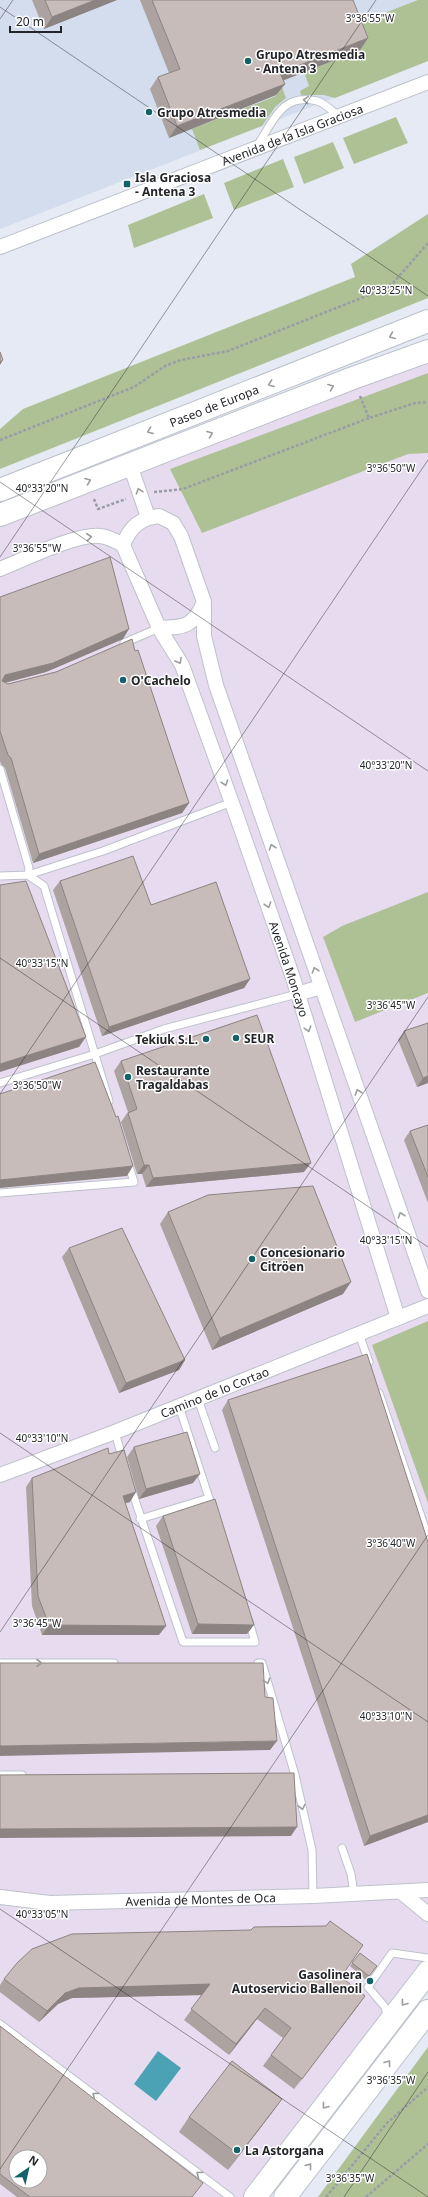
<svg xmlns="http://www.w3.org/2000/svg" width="428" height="2197" font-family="'Noto Sans',sans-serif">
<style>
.built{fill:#d4dded}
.industrial{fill:#e7dbef;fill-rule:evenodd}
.green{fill:#aec195}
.water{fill:#4ba2b5}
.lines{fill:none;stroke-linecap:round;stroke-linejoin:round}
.lane-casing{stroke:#bdc2cb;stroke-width:9}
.street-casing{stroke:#bdc2cb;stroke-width:16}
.primary-casing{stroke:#bdc2cb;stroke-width:24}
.path{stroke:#999da5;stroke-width:2.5;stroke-dasharray:3 2;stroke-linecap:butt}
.lane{stroke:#fff;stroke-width:7}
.street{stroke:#fff;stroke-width:14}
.primary{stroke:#fff;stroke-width:22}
.wall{fill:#aca2a0}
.shaded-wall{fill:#8c8482}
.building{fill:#c8bcba;stroke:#8c8482;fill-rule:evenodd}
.oneway{stroke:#9c9d9f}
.ticks{fill:none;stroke:#232529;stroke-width:1;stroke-opacity:0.45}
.poi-dot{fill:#13626a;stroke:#fff;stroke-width:1.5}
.labels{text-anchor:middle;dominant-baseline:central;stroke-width:3;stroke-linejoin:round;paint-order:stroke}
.poi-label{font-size:12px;font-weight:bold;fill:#232529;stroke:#fff;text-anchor:start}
.street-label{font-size:12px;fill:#232529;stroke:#fff}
.ticks-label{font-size:10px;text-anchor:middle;fill:#232529;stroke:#fff;stroke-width:3;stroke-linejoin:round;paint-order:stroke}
</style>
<rect width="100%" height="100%" fill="#e5eaf4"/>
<path class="built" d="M0,0H428V61L0,229Z"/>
<path class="industrial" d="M428,351V1972L255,2197H0V516ZM16,2157H40V2181H16Z"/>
<path class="green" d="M418,0H428V61L335,98L324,95H301L300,91L309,86L304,72L360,50L351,26Z
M280,82L286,98L275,107L262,126L200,150L192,129L276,96Z
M396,117L408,143L354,164L343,138Z
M333,142L344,168L304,184L294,157Z
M283,159L294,187L234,210L224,183Z
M204,194L213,218L134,248L128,225Z
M428,214V298L0,469V429L23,409L355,277L351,264Z
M428,373V453L408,454L202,533L170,469Z
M428,892V993L355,1022L323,937L342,926Z
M428,1321V1503L372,1345Z
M428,2047V2197H318Z"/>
<path class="water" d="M158,2051L181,2068L156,2101L134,2084Z"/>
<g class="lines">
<g class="lane-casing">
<path id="lane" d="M257,146C273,122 282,92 317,101C325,103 333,112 340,117
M124,643L159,628
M0,769L29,868L28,875
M28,875L44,886L109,1101
M0,876L28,875L103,851L232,802
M0,1083L95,1054L164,1029L297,994
M0,1193L134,1182L128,1163
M359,1334L369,1362
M379,1393L428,1537
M198,1399L215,1448
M115,1432L123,1461
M131,1488L183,1642H255L249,1621
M209,1498L214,1510
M140,1519L209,1498L179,1406
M0,1663H114
M258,1663H262L295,1775L312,1850L313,1896
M0,1775H22
M342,1848L351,1874L354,1893
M388,2018L385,2007L368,1987L392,1953L428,1958
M0,2024L230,2197"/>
</g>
<g class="street-casing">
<g id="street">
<path id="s1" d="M0,247L428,82"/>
<path d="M130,465L148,517"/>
<path d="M159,516L173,523L181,536L204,602C193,627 185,627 159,628L123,545C130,527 140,518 159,516Z"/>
<path d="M0,569C23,560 77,533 100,536C109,537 116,541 123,545"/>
<path d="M204,602V636L216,685L428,1291"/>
<path id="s2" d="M159,628L182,665L237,817L293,978L398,1318"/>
<path d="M297,994L321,987"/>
<path id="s3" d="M0,1475L115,1432L428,1306"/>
<path d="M401,1892L428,1914"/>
<path id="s4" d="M0,1897L50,1903L313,1896L428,1890"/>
</g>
</g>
<g class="primary-casing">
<g id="primary">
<path id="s5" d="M0,490L428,321"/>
<path d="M0,515L353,378L428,351"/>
<path d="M255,2197L428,1972"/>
<path d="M285,2197L428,2011"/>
</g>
</g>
<path class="path" d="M360,396L369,418L415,403L428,402
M0,440L134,387L165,366L181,360L228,351L384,289L394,282L428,243
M154,492L183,489L369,418
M94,499L98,509L126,499
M326,2197L387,2123L428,2087
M366,2197L428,2144"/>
<use href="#lane" class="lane"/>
<use href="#street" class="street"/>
<use href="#primary" class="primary"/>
</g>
<path class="wall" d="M32,0H117L44,29Z
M140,0H353L368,38L360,50L283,80L285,84L276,95L169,138L150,89L158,77L169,73Z
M0,597L123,639L46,672L5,683L8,684L135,651L189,803L182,813L33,863L5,768L1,764L0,761Z
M60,881L151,905L250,979L244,988L102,1036L53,890Z
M428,1023V1083L417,1087L398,1040L404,1031Z
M121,1061L304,1172L146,1187L142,1174H137L121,1122L128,1112L114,1071Z
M428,1125V1203L404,1140L410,1131Z
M168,1212L343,1294L212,1350L160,1224Z
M69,1248L185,1360L179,1370L119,1393L62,1257Z
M228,1400L428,1542V1822L364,1846L222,1410Z
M134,1447L193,1483L139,1499L127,1457Z
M109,1454L130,1502L125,1503L159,1635H42L32,1606L26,1487L32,1478Z
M163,1516L247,1634H192L156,1526Z
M352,1963L377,1966L366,1980L350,1966Z
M341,1977L358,2006L294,2089L263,2066L283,2038L257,2019L229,2055L184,2020L202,1995L72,1998L58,2004L39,2022L0,1992V1985L4,1979Z
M0,2026L192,2197H17L0,2184Z
M282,2099L271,2114L228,2170L179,2132L189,2117Z"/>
<path class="shaded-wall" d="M95,0H117L44,29L52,17Z
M368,38L360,50L272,85L280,73Z
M285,84L276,95L169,138L177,126Z
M3,360L0,365V362Z
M129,629L123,639L46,672L0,684L5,675Z
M189,803L182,813L33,863L39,854Z
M250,979L244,988L102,1036L109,1027Z
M86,1037L79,1047L0,1072V1064Z
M428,1076V1083L417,1087L423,1078Z
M311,1163L304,1172L146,1187L153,1178Z
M144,1165H149L142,1174H137Z
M133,1166L127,1176L0,1188V1180Z
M351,1282L343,1294L212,1350L220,1338Z
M185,1360L179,1370L119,1393L126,1383Z
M200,1474L193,1483L139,1499L146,1489Z
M136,1492L130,1502L117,1505L123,1496Z
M198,1624L254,1625L247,1634H192Z
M49,1625L166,1626L159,1635H42Z
M277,1741L270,1750L0,1756V1746Z
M428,1815V1822L364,1846L370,1836Z
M297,1827L291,1836L0,1838V1829Z
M210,1984L203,1995L72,1998L58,2004L39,2022L47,2011L65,1993L79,1988Z
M365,1996L358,2006L294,2089L302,2079Z
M265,2008L257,2019L229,2055L236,2044Z
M282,2099L271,2114L228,2170L239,2155Z"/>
<path class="building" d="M45,0H95L52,17Z
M152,0H353L368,38L280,73L285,84L177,126L158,77L180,69Z
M0,352L3,360L0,362Z
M110,557L129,629L53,663L5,675L2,681L8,684L56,672L132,639L135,651L138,650L189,803L39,854L11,758L8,755L0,731V597Z
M133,856L151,905L216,882L250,979L109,1027L60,881Z
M26,881L86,1037L0,1064V885Z
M257,1015L311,1163L153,1178L149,1165H144L128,1113L137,1109L121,1061Z
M428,1023V1076L423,1078L404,1031Z
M95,1062L116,1117L118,1116L133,1166L0,1180V1094Z
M428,1125V1177L410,1131Z
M313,1186L351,1282L220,1338L168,1212L208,1195Z
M122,1228L185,1360L126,1383L69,1248Z
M367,1354L428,1542V1815L370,1836L228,1400Z
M187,1432L200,1474L146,1489L134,1447Z
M108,1448L109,1454L124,1450L136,1492L123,1496L166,1626L49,1625L38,1596L32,1478Z
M215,1499L254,1625L198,1624L163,1516Z
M0,1663H263L265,1697L273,1698L277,1741L0,1746Z
M294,1773L297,1827L0,1829V1775Z
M330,1921L363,1945L341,1977L365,1996L302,2079L271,2055L291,2028L265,2008L236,2044L191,2009L210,1984L79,1988L65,1993L47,2011L4,1979L17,1963L32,1949L72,1934L251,1930L254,1927L326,1926Z
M360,1953L377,1966L369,1976L352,1963Z
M0,2026L203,2183L192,2197H30L0,2174ZM16,2157H40V2181H16Z
M232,2061L282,2099L239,2155L189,2117Z"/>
<defs><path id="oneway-chevron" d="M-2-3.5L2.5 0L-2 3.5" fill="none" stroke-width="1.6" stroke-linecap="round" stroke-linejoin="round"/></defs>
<g class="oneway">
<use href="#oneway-chevron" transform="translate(306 100) rotate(-175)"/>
<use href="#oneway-chevron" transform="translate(392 336) rotate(158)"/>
<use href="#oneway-chevron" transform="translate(271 384) rotate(159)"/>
<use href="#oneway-chevron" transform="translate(331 387) rotate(-21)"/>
<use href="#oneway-chevron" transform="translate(150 431) rotate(159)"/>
<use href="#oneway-chevron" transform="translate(210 434) rotate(-21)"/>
<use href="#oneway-chevron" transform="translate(88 481) rotate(-21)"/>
<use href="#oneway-chevron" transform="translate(139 491) rotate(-109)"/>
<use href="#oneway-chevron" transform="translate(89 537) rotate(-6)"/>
<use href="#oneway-chevron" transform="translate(179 661) rotate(61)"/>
<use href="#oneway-chevron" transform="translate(225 783) rotate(71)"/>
<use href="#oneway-chevron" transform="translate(272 847) rotate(-109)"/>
<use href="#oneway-chevron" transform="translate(268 905) rotate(71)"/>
<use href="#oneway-chevron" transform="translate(315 970) rotate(-109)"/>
<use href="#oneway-chevron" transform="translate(308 1029) rotate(73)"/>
<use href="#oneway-chevron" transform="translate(358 1092) rotate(-109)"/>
<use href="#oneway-chevron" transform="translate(401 1215) rotate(-109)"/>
<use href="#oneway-chevron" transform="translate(39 1663)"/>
<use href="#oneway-chevron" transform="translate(267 1681) rotate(73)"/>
<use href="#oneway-chevron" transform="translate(302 1807) rotate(77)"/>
<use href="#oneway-chevron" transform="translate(404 2003) rotate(127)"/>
<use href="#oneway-chevron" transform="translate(388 2063) rotate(-53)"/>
<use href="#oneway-chevron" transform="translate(95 2095) rotate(-143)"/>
<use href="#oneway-chevron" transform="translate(325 2106) rotate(128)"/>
<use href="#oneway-chevron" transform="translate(309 2166) rotate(-52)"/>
<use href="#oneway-chevron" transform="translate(199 2174) rotate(-143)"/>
</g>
<path class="ticks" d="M0,7L428,296M0,19L13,0M0,482L428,771M0,557L376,0M0,958L428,1247M0,1094L428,460M0,1433L428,1722M0,1632L428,997M0,1909L428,2197M0,2169L428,1535M344,2197L428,2072"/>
<g class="poi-dot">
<circle cx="248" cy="61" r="4"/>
<circle cx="149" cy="112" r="4"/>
<rect x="123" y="180" width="8" height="8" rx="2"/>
<circle cx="123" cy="680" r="4"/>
<circle cx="236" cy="1038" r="4"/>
<circle cx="206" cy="1039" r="4"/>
<circle cx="128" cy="1077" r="4"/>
<circle cx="252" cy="1259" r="4"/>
<circle cx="370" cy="1981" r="4"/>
<circle cx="237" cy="2150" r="4"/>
</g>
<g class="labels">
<g class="poi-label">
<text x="256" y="54">Grupo Atresmedia<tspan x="256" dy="14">- Antena 3</tspan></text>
<text x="157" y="112">Grupo Atresmedia</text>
<text x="135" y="177">Isla Graciosa<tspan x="135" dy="14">- Antena 3</tspan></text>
<text x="131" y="680">O'Cachelo</text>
<text x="244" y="1038">SEUR</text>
<text x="198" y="1039" text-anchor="end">Tekiuk S.L.</text>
<text x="136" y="1070">Restaurante<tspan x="136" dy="14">Tragaldabas</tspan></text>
<text x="260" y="1252">Concesionario<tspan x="260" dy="14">Citröen</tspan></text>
<text x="362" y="1974" text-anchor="end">Gasolinera<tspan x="362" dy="14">Autoservicio Ballenoil</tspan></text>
<text x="245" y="2150">La Astorgana</text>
</g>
<g class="street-label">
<text stroke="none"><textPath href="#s1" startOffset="313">Avenida de la Isla Graciosa</textPath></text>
<text stroke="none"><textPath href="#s5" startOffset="230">Paseo de Europa</textPath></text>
<text stroke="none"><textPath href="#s2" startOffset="366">Avenida Moncayo</textPath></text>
<text stroke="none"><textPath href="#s3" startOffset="230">Camino de lo Cortao</textPath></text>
<text stroke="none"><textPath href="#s4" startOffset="201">Avenida de Montes de Oca</textPath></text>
</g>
</g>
<g class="ticks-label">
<text x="370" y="22">3°36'55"W</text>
<text x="386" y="294">40°33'25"N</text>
<text x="391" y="472">3°36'50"W</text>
<text x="42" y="492">40°33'20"N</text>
<text x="37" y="552">3°36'55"W</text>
<text x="386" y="769">40°33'20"N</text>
<text x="42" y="967">40°33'15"N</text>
<text x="391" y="1009">3°36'45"W</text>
<text x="37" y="1089">3°36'50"W</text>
<text x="386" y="1244">40°33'15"N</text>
<text x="42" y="1442">40°33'10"N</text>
<text x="391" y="1547">3°36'40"W</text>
<text x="37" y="1627">3°36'45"W</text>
<text x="386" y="1720">40°33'10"N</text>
<text x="42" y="1918">40°33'05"N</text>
<text x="391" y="2084">3°36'35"W</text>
<text x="350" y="2182">3°36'35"W</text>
</g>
<g transform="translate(28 2169) rotate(34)"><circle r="19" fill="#ffffff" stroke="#a7a8a9"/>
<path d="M0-3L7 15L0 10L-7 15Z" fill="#13626a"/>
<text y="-6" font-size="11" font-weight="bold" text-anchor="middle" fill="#232529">N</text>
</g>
<path d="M10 26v6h51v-6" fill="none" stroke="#232529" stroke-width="2"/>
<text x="16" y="26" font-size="12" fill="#232529" stroke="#ffffff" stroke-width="3" paint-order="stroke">20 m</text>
</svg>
